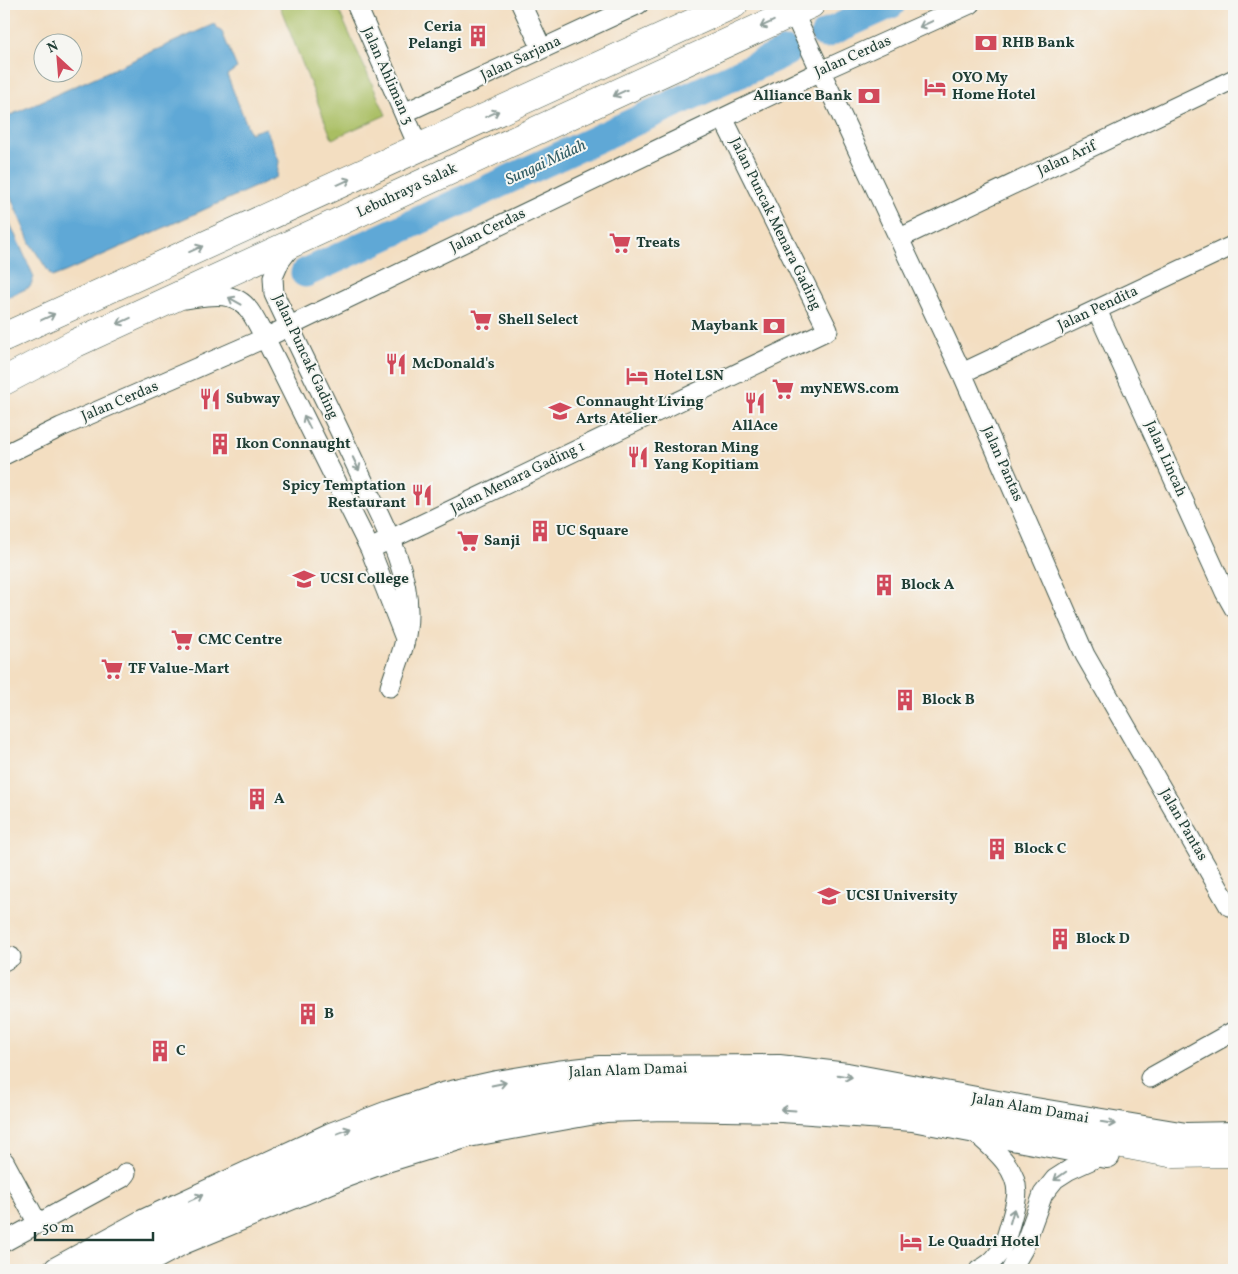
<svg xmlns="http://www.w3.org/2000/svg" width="1238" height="1274" font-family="Vollkorn,serif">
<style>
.green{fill:#a9be62;stroke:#647e4b}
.water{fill:#5ea8d6;stroke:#3e7285}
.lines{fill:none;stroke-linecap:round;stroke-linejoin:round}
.river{stroke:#5ea8d6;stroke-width:29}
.street-casing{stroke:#3f5549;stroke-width:21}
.secondary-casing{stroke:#3f5549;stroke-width:28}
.highway-casing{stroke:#3f5549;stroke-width:29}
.street{stroke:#fff;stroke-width:19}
.secondary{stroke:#fff;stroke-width:26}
.highway{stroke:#fff;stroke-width:28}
.oneway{stroke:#8f9e9a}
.labels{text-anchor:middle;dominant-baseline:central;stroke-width:4;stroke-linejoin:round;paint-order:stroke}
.poi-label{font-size:15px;font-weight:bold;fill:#1f3d34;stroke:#f6f6f2;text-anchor:start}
.street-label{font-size:15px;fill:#1f3d34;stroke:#f6f6f2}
.water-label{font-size:16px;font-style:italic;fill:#325d65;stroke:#f6f6f2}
</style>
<rect width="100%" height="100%" fill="#f6f6f2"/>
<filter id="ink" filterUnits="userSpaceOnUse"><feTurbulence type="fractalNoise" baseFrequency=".02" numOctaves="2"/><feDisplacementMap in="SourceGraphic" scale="10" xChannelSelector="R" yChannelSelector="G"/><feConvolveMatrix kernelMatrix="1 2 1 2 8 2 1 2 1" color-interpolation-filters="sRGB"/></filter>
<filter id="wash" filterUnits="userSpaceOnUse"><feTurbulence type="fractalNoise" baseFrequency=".0096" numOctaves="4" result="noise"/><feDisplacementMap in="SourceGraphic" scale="20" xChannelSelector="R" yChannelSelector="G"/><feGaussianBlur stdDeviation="1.12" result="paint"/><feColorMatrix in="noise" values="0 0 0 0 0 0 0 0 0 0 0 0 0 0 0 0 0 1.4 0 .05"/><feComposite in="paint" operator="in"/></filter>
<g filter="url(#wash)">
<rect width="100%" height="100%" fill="#f3dec1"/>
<path class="green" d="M279,4H336L386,115L332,139Z"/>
<path class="water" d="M214,24L222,32L237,68L227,75L250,133L266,128L279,161L277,177L65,272L52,277L30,243L4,181V118Z
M4,210L34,277L30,287L4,299Z"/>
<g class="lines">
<path class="river" d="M825,34L891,4
M305,273L786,52"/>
</g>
</g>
<g filter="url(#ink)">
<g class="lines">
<g class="street-casing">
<path id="street" d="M356,4L419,148
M521,4L542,49
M793,12L962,373L1085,655L1229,906
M404,113L639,4
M900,238L1234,79
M292,245L280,261L273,277L274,294C304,359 337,423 367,489C385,527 409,570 408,614C408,642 398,661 390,687
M185,299C207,296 234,289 249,310C255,318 260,329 265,338L370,549L404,636
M1097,310L1225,592L1234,608
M962,373L1234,245
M4,455L61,427L265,338L821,71L970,4
M370,549L828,330L723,118
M4,961L11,957
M1150,1078L1234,1031
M973,1131C993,1148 1022,1171 1016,1200C1014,1211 1011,1221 1008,1231C1003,1249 997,1261 979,1270
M4,1161L38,1224
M4,1242L122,1178L126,1173
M1011,1270L1023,1249L1043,1194L1055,1179L1069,1170L1104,1154"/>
</g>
<g class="secondary-casing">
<path id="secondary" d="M57,1270L143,1223L331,1136L391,1113L443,1096L497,1084L557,1074L600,1069L779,1068L847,1076L1035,1111L1186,1136L1234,1135
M129,1270L183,1241L348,1173L386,1159L468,1134L606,1109L663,1107L782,1109L913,1118L1107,1155"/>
</g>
<g class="highway-casing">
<path id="highway" d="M4,337L734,4
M4,381L76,343L811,4
M90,1270L176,1226L358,1147L498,1108L618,1086L771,1083L928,1107L1175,1154L1234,1153"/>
</g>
<use href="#street" class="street"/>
<use href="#secondary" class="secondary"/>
<use href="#highway" class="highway"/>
</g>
<defs><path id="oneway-shaft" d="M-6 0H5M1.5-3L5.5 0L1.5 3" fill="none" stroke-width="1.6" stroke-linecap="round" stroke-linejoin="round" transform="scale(1.25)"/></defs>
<g class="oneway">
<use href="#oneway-shaft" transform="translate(767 24) rotate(155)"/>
<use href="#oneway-shaft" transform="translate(926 24) rotate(155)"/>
<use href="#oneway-shaft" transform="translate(620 93) rotate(155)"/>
<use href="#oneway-shaft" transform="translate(492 114) rotate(-24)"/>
<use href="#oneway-shaft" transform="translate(344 182) rotate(-24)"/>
<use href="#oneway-shaft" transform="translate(196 249) rotate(-24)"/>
<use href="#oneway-shaft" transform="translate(235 301) rotate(-151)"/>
<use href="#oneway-shaft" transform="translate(48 317) rotate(-25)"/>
<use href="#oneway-shaft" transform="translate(124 321) rotate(155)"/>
<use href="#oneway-shaft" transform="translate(307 422) rotate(-116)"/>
<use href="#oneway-shaft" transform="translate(356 464) rotate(65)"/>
<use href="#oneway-shaft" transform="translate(845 1076) rotate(9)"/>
<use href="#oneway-shaft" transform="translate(499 1084) rotate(-11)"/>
<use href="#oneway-shaft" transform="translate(788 1110) rotate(-176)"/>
<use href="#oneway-shaft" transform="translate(1108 1123) rotate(9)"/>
<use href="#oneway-shaft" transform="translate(344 1131) rotate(-21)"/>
<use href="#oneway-shaft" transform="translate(1060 1176) rotate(145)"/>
<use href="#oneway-shaft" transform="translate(196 1198) rotate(-25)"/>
<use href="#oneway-shaft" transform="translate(1012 1216) rotate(-74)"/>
</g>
</g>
<defs>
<g id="building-bare" transform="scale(1.725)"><path d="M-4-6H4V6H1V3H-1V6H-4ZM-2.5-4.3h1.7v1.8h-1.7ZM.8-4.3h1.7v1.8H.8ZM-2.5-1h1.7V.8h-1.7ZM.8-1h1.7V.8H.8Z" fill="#d1495b" stroke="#f6f6f2" stroke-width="2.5" paint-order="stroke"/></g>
<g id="bank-bare" transform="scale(1.725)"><path d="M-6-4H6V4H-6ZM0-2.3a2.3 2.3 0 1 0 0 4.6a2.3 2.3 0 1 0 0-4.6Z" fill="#d1495b" stroke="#f6f6f2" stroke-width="2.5" paint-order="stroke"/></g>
<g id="hotel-bare" transform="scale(1.725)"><path d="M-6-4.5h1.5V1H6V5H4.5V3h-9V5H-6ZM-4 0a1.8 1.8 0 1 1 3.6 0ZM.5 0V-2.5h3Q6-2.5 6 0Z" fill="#d1495b" stroke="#f6f6f2" stroke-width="2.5" paint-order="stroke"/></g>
<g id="supermarket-bare" transform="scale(1.725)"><path d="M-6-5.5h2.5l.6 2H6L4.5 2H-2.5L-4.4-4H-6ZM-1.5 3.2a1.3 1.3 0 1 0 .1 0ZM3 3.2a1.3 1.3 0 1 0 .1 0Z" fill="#d1495b" stroke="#f6f6f2" stroke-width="2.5" paint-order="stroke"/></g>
<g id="restaurant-bare" transform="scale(1.725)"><path d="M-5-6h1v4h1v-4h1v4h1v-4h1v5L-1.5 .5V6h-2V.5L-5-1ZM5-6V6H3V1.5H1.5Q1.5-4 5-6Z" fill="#d1495b" stroke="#f6f6f2" stroke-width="2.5" paint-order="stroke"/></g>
<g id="school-bare" transform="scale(1.725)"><path d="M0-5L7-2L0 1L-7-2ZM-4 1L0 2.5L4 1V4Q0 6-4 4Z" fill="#d1495b" stroke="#f6f6f2" stroke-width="2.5" paint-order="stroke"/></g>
<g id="university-bare" transform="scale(1.725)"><path d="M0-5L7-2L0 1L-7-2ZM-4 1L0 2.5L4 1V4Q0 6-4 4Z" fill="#d1495b" stroke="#f6f6f2" stroke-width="2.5" paint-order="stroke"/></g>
</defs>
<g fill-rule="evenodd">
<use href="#building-bare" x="478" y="36"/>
<use href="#bank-bare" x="986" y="43"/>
<use href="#hotel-bare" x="935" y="87"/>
<use href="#bank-bare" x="869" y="96"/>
<use href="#supermarket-bare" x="620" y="243"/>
<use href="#supermarket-bare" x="481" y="320"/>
<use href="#bank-bare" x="774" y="326"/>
<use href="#restaurant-bare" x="396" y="364"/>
<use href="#hotel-bare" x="637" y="376"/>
<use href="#supermarket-bare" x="783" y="389"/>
<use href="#restaurant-bare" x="210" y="399"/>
<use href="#restaurant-bare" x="755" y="403"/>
<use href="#school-bare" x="560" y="411"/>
<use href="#building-bare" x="220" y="444"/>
<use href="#restaurant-bare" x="638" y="457"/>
<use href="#restaurant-bare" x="422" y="495"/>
<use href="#building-bare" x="540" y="531"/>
<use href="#supermarket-bare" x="468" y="541"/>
<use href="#university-bare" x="304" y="579"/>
<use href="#building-bare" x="884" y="585"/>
<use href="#supermarket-bare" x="182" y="640"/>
<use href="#supermarket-bare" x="112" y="669"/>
<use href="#building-bare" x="905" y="700"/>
<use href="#building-bare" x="257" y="799"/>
<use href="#building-bare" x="997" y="849"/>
<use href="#university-bare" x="829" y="896"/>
<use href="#building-bare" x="1060" y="939"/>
<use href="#building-bare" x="308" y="1014"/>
<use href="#building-bare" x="160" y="1051"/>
<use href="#hotel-bare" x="911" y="1242"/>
</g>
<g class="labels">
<g class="poi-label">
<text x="462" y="27" text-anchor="end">Ceria<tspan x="462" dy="17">Pelangi</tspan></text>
<text x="1002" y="43">RHB Bank</text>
<text x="952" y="78">OYO My<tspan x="952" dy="17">Home Hotel</tspan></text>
<text x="852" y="96" text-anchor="end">Alliance Bank</text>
<text x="636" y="243">Treats</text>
<text x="498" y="320">Shell Select</text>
<text x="758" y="326" text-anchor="end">Maybank</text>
<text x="412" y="364">McDonald's</text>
<text x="654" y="376">Hotel LSN</text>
<text x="800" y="389">myNEWS.com</text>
<text x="226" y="399">Subway</text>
<text x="576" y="402">Connaught Living<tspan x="576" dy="17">Arts Atelier</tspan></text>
<text x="755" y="426" text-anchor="middle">AllAce</text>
<text x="236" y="444">Ikon Connaught</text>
<text x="654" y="448">Restoran Ming<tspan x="654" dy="17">Yang Kopitiam</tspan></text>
<text x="406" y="486" text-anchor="end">Spicy Temptation<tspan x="406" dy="17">Restaurant</tspan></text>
<text x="556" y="531">UC Square</text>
<text x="484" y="541">Sanji</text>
<text x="320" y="579">UCSI College</text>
<text x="901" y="585">Block A</text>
<text x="198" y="640">CMC Centre</text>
<text x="128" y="669">TF Value-Mart</text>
<text x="922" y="700">Block B</text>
<text x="274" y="799">A</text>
<text x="1014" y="849">Block C</text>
<text x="846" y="896">UCSI University</text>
<text x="1076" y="939">Block D</text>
<text x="324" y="1014">B</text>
<text x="176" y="1051">C</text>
<text x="928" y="1242">Le Quadri Hotel</text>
</g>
<g class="street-label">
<text transform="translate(853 57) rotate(-24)">Jalan Cerdas</text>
<text transform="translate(521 59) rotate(-25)">Jalan Sarjana</text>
<text transform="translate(387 76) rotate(66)">Jalan Ahliman 3</text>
<text transform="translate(1067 159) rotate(-25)">Jalan Arif</text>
<text transform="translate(407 191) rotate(-25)">Lebuhraya Salak</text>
<text transform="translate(775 224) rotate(64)">Jalan Puncak Menara Gading</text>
<text transform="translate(488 231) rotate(-26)">Jalan Cerdas</text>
<text transform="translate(1098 309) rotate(-25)">Jalan Pendita</text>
<text transform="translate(305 357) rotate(65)">Jalan Puncak Gading</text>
<text transform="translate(120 402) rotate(-23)">Jalan Cerdas</text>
<text transform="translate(1165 459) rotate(66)">Jalan Lincah</text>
<text transform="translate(1002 464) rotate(66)">Jalan Pantas</text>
<text transform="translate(518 478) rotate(-26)">Jalan Menara Gading 1</text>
<text transform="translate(1183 825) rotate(60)">Jalan Pantas</text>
<text transform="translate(628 1071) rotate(-2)">Jalan Alam Damai</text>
<text transform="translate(1030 1109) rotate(10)">Jalan Alam Damai</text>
</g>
<g class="water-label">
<text transform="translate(546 163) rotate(-25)">Sungai Midah</text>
</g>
</g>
<rect width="1238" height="1274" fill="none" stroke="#f6f6f2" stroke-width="20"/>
<g transform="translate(58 58) rotate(334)"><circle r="24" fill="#f6f6f2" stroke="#a0aca6"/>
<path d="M0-4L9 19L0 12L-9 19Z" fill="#d1495b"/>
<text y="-8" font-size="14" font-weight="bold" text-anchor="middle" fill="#1f3d34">N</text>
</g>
<path d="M35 1232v8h118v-8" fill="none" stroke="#1f3d34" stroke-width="2.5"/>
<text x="42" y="1232" font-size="15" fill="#1f3d34" stroke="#f6f6f2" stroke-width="4" paint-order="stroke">50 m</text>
</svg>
